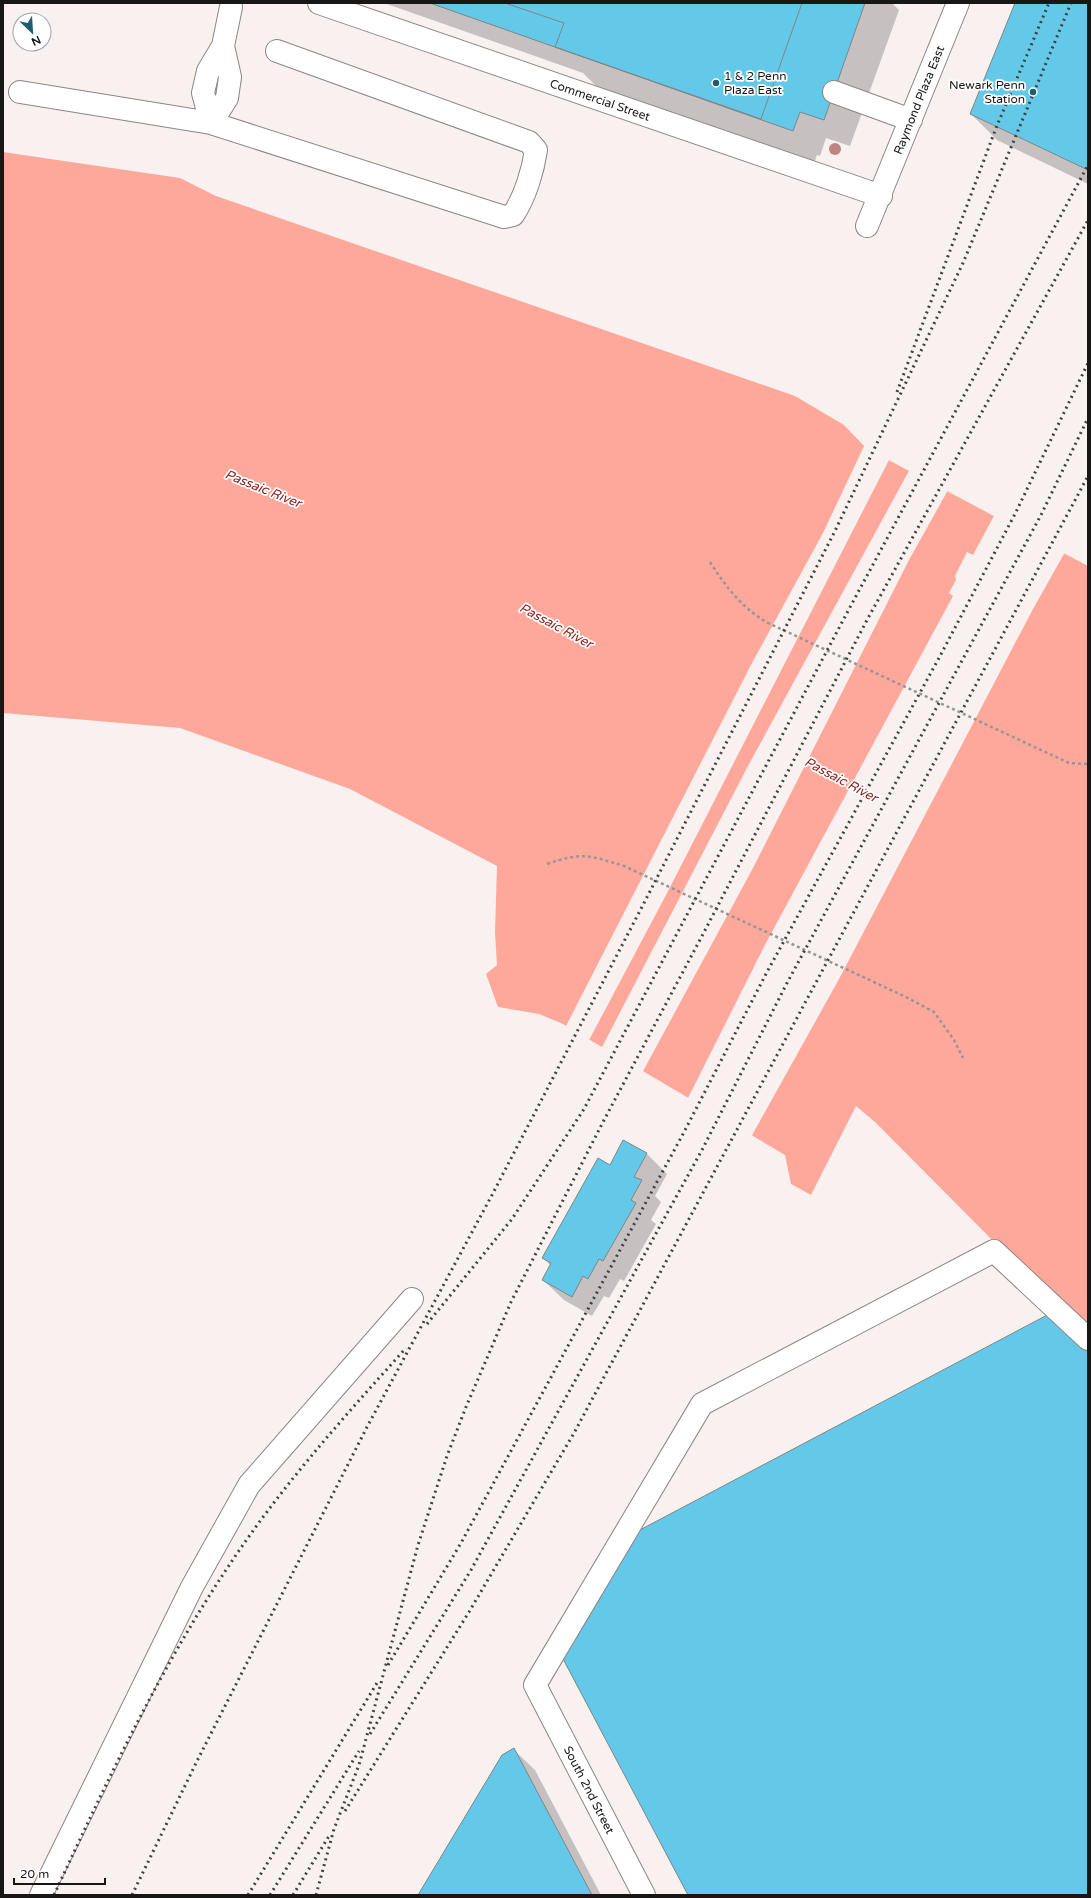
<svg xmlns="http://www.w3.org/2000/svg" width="1091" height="1898" font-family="'Varela Round',sans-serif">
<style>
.water{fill:#fea89c}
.pier{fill:#f8f1f0}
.shadow{fill:#0003}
.building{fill:#64c9e9;stroke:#7f8587}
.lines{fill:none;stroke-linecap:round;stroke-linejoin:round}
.minor-casing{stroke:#8c8685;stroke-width:24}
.path{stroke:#999493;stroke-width:2.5;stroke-dasharray:3 3;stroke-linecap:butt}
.minor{stroke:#fff;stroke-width:22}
.rail{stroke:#43403f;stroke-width:3;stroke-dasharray:2 4;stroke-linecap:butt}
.tree{fill:#bf8681}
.poi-dot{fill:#1c5e72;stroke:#fff;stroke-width:1.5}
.labels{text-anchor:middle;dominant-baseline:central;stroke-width:3.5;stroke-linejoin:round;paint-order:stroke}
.poi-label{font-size:12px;fill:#191716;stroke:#fff;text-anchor:start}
.street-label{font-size:12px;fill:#191716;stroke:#fff}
.water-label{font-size:13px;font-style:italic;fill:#88261f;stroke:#fff}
</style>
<rect width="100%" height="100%" fill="#f8f1f0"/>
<path class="water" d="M3,152L180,178L216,196L795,396L844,425L866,448L1088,566V1330L1033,1281L875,1122L856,1106L811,1195L791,1184L785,1155L563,1024L539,1014L498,1007L486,974L497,965L495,932L497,866L350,789L180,728L3,713Z"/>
<path class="pier" d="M865,444L890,458L666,895L588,1042L565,1028L751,665L823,533Z
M910,469L948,490L909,560L753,868L642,1073L601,1049L748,766Z
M995,514L1065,552L1033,609L839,979L751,1137L687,1100L766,943L953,596L949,593L956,580L955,576L967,552L973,555Z"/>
<path class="shadow" d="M384,3H892L899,10L850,146L826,138L820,156L817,155L812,170L608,98L583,73Z
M1017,3H1088V184L997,140L971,114Z
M624,1141L647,1154L667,1174L655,1196L661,1202L651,1220L656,1224L624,1281L620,1279L609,1298L604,1296L592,1316L564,1300L543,1280L551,1266L543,1258L610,1166Z
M514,1750L535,1770L601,1895H419Z"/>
<path class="building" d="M430,3H865L824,120L800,112L793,131Z
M505,3H802L761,119L555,47L564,23Z
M1015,3H1088V170L970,114Z
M623,1140L647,1153L634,1177L642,1180L631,1200L636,1203L603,1261L599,1259L588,1279L583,1276L572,1297L542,1280L551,1263L542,1258L598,1158L610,1165Z
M1051,1313L1088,1347V1895H688L562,1657L636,1532Z
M514,1748L592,1895H418L502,1755Z"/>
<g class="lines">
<g class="minor-casing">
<path id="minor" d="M319,3L881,196
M20,92L211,123L504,217L513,215C525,197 533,171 536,150L529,142L277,51
M834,92L911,120
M211,123L203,93L208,71L223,46L231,7
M211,123L227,98L230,77L223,46
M867,226L958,3
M41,1895L192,1587L249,1485L412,1299
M644,1895L535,1685L702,1404L994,1251L1088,1339"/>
</g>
<path class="path" d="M710,562C726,587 742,608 768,623L1069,763L1088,764
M547,864C583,852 588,855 624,866L906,997L934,1012L954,1040L963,1058"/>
<use href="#minor" class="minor"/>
<path class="rail" d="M897,392L996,128L1049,3
M427,1324L512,1219L584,1109L848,611L1088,165
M388,1665L461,1543L683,1134L767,972L939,658L1015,514L1088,363
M370,1734L471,1570L703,1148L787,983L1041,515L1088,418
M345,1811L469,1612L574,1433L1088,476
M54,1895C106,1783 159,1670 228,1567C280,1488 343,1418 406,1348
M132,1895L197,1761L367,1427L492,1195L644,903L835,531L963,263L1071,3
M248,1895L377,1683
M270,1895L359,1751
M293,1895L329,1836
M316,1895L334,1829L359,1765L418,1545L447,1456L466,1407L511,1302L603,1122L702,936L867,620L1088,220"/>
</g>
<circle class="tree" cx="835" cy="149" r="6"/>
<g class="poi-dot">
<circle cx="716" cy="83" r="4"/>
<circle cx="1033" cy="92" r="4"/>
</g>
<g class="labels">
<g class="poi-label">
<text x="724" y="76">1 &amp; 2 Penn<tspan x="724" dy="14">Plaza East</tspan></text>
<text x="1025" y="85" text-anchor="end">Newark Penn<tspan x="1025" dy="14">Station</tspan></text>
</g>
<g class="street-label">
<text transform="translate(600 100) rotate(19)">Commercial Street</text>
<text transform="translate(919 100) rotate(-68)">Raymond Plaza East</text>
<text transform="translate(589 1790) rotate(63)">South 2nd Street</text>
</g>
<g class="water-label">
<text transform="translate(263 489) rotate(22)">Passaic River</text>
<text transform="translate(556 626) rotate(28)">Passaic River</text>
<text transform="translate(841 780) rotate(28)">Passaic River</text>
</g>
</g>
<rect width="1091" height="1898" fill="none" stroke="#191716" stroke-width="8"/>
<g transform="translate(32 32) rotate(155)"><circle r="19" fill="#ffffff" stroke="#a3a2a2"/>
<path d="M0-3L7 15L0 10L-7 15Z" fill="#1c5e72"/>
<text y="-6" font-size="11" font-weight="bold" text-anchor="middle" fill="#191716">N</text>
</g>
<path d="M14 1878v6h91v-6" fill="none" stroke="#191716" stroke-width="2"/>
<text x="20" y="1878" font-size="12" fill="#191716" stroke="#ffffff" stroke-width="3" paint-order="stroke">20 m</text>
</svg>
